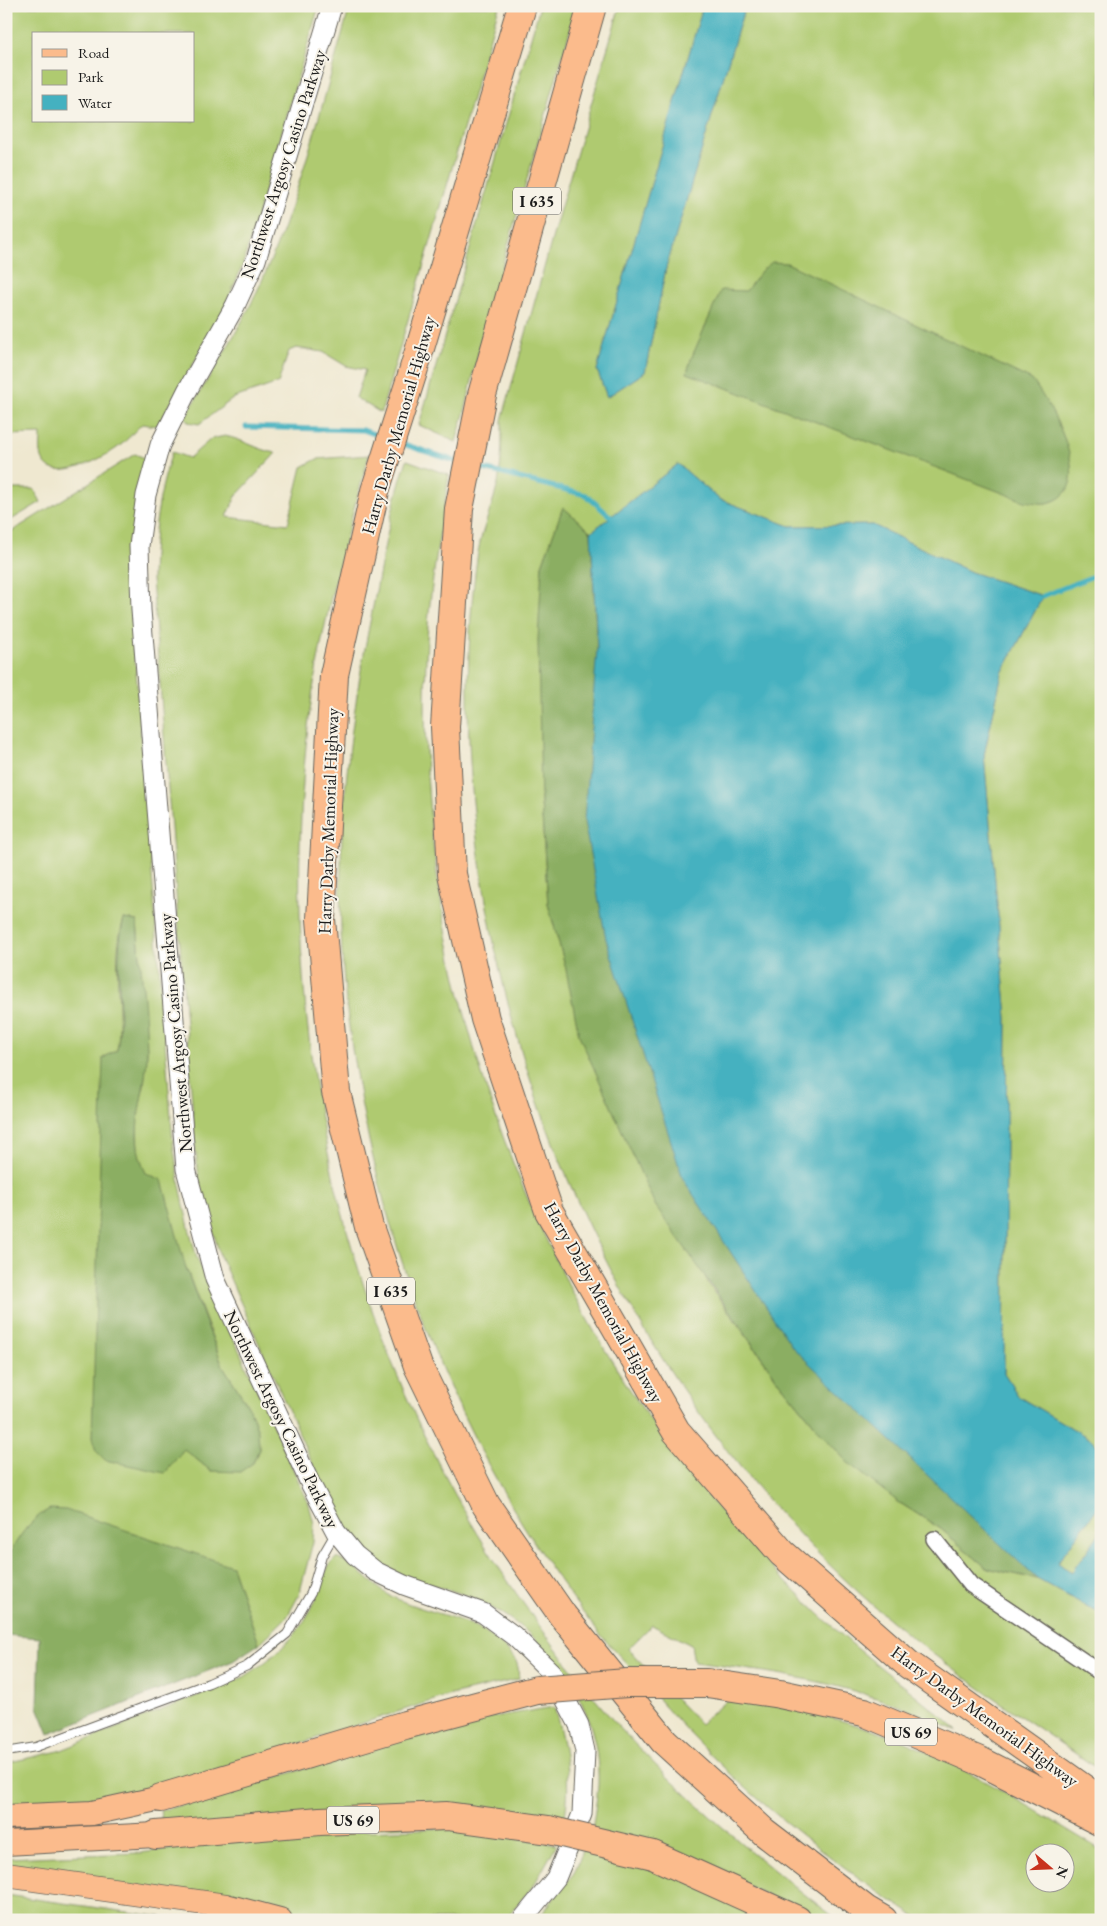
<svg xmlns="http://www.w3.org/2000/svg" width="1107" height="1926" font-family="'EB Garamond',serif">
<style>
.green{fill:#afca70;stroke:#667346;fill-rule:evenodd}
.forest{fill:#8bae62;stroke:#54653f}
.water{fill:#44b1c0;stroke:#30666e}
.lines{fill:none;stroke-linecap:round;stroke-linejoin:round}
.stream{stroke:#44b1c0;stroke-width:5}
.service-casing{stroke:#66635b;stroke-width:10}
.minor-casing{stroke:#66635b;stroke-width:18}
.tertiary-casing{stroke:#66635b;stroke-width:21}
.primary-casing{stroke:#66635b;stroke-width:26}
.motorway-casing{stroke:#66635b;stroke-width:30}
.service{stroke:#fff;stroke-width:8}
.minor{stroke:#fff;stroke-width:15}
.tertiary{stroke:#fff;stroke-width:19}
.primary{stroke:#fbbb8c;stroke-width:24}
.motorway{stroke:#fbbb8c;stroke-width:28}
.motorway-bridge-casing{stroke:#66635b;stroke-width:30;stroke-linecap:butt}
.motorway-bridge{stroke:#fbbb8c;stroke-width:28}
.labels{text-anchor:middle;dominant-baseline:central;stroke-width:4;stroke-linejoin:round;paint-order:stroke}
.shield{fill:#f7f3e8;stroke:#5e5c59;stroke-width:1}
.shield-label{font-size:16px;font-weight:bold;fill:#1c1c1c}
.street-label{font-size:18px;fill:#1c1c1c;stroke:#f7f3e8}
</style>
<rect width="100%" height="100%" fill="#f7f3e8"/>
<filter id="ink" filterUnits="userSpaceOnUse"><feTurbulence type="fractalNoise" baseFrequency=".02" numOctaves="2"/><feDisplacementMap in="SourceGraphic" scale="10" xChannelSelector="R" yChannelSelector="G"/><feConvolveMatrix kernelMatrix="1 2 1 2 8 2 1 2 1" color-interpolation-filters="sRGB"/></filter>
<filter id="wash" filterUnits="userSpaceOnUse"><feTurbulence type="fractalNoise" baseFrequency=".0096" numOctaves="4" result="noise"/><feDisplacementMap in="SourceGraphic" scale="20" xChannelSelector="R" yChannelSelector="G"/><feGaussianBlur stdDeviation="1.12" result="paint"/><feColorMatrix in="noise" values="0 0 0 0 0 0 0 0 0 0 0 0 0 0 0 0 0 1.4 0 .05"/><feComposite in="paint" operator="in"/></filter>
<g filter="url(#wash)">
<rect width="100%" height="100%" fill="#efe8d0"/>
<path class="green" d="M6,6H319L242,267L222,313L158,426L142,424C134,431 126,442 117,448C101,459 47,489 41,454C40,448 41,440 41,434L6,435ZM34,34H194V121H34Z
M350,6H499L381,413L356,398L365,370L346,366L323,352L296,348L289,351L278,383L234,398L199,424L188,422L185,417C208,378 234,339 254,298C298,206 322,104 350,6Z
M540,6H577L483,332L466,407L456,442L419,425Z
M620,6H703L597,370L607,397L645,372L666,268L745,6H1101V1450L1092,1440L1019,1397L1004,1374L1007,1018L984,755L1002,673L1043,596L971,572L873,525L790,526L719,499L678,464L591,532L563,508L542,565L541,802L548,904L565,965L708,1283L777,1379L821,1433L897,1501L941,1529L987,1568L1037,1579L1101,1614V1771C1024,1718 945,1668 875,1607C613,1377 467,1034 468,687C469,643 471,596 478,552C482,530 490,512 496,491C502,468 502,444 502,420L560,210Z
M225,436C242,439 258,450 276,453L236,496L227,517L288,524L302,467L317,459L369,455C342,551 315,647 306,746C276,1055 350,1365 533,1617C561,1655 588,1693 620,1728C686,1800 760,1861 838,1920H818L716,1870L592,1831C594,1816 597,1800 598,1785C602,1698 540,1623 462,1594C428,1582 392,1578 365,1553C347,1537 336,1513 325,1492L220,1256L200,1185L196,1154L152,579C153,534 158,495 172,452L189,458L211,439Z
M135,454L147,459L130,543L128,569L173,1143C179,1182 186,1220 197,1258L309,1504L314,1524L313,1542L299,1595L287,1617L259,1644L232,1566L27,1527L6,1562V535ZM124,919L137,921L147,1051L144,1086L137,1111L138,1158L185,1265L223,1366L250,1409L258,1431L259,1449L253,1463L211,1471L184,1449L103,1058L117,1050C124,1007 110,960 124,919Z
M407,460L449,475C441,529 430,584 427,639C408,976 535,1321 769,1565C801,1597 834,1630 869,1658C899,1683 930,1705 958,1731C929,1719 900,1705 870,1696C813,1677 753,1670 694,1662L691,1645L652,1625L628,1649L700,1724L729,1698C784,1704 853,1721 905,1742C974,1770 1037,1812 1101,1850V1920C1057,1920 1014,1920 971,1920C957,1920 937,1923 924,1920C910,1915 882,1894 869,1885C808,1842 750,1796 698,1742C674,1718 652,1692 629,1666C619,1655 608,1644 598,1632C454,1450 369,1223 345,992C333,871 346,741 370,622C381,568 389,512 407,460ZM1034,1854H1064V1884H1034Z
M6,489H34L41,502L6,523Z
M1101,1503V1531L1072,1572L1057,1563Z
M336,1558C357,1564 370,1584 389,1595C428,1616 477,1615 508,1651C511,1655 516,1659 517,1664C519,1668 518,1674 519,1679L447,1696L186,1780L107,1798L64,1804L6,1807V1763L59,1751L244,1677C276,1656 300,1635 316,1599C322,1585 324,1568 336,1558Z
M554,1707C565,1745 573,1786 563,1825L163,1829L160,1811L469,1721Z
M452,1828L557,1844L534,1885L504,1920H297L284,1913L6,1872V1858L139,1853L305,1833Z
M585,1846L652,1865L776,1920H537L574,1873Z
M6,1895L184,1920H6Z"/>
<path class="forest" d="M772,262L787,263L1032,380C1050,404 1102,491 1047,503C1040,504 1031,502 1024,501L687,373L691,359L721,290L746,291L761,271Z
M563,507L591,532L597,648L1008,1550L1037,1579L987,1568L941,1529L897,1501L847,1462L821,1433L777,1379L655,1205L579,1035L565,965L548,904L541,802L538,640L542,565Z
M124,919L137,921C140,964 146,1007 147,1050C148,1093 125,1131 146,1173L162,1180L185,1265L203,1315L223,1366L250,1409L258,1431L259,1449L253,1463L240,1472L211,1471L184,1449L165,1473L105,1460L96,1451L92,1438L103,1058L117,1050C125,1007 112,962 124,919Z
M50,1509L66,1510L232,1566L259,1644L233,1661L49,1734L38,1707L40,1638L6,1635C6,1620 3,1573 7,1562C13,1542 32,1517 50,1509Z"/>
<path class="water" d="M703,6H745L666,268L645,372L607,397L597,370Z
M678,464L719,499L790,526L873,525L971,572L1043,596L1002,673L984,755L1007,1018L1004,1374L1019,1397L1092,1440L1101,1450V1503L1057,1563L1072,1572L1101,1531V1614L1037,1579L793,1348L683,1179L606,939L584,821L597,648L591,532Z"/>
<g class="lines">
<path class="stream" d="M246,427L363,430L385,438
M400,443L461,463
M476,467L586,495L611,517
M1043,596L1101,573"/>
</g>
</g>
<g filter="url(#ink)">
<g class="lines">
<g class="service-casing">
<path id="service" d="M6,1752L36,1747L209,1683L247,1666L287,1634L311,1593L322,1556L336,1532"/>
</g>
<g class="minor-casing">
<path id="minor" d="M934,1539L971,1585L1101,1673"/>
</g>
<g class="tertiary-casing">
<path id="tertiary" d="M332,6L256,260L235,306L187,391L160,445L146,495L139,546L141,610L186,1169L215,1279L310,1483L336,1532L355,1555L375,1571L404,1585L483,1613L514,1636L551,1672L579,1725L585,1751L582,1814L556,1878L522,1920"/>
</g>
<g class="primary-casing">
<path id="primary" d="M6,1817L92,1813L161,1798
M6,1843L156,1835
M6,1875L226,1906L280,1920"/>
</g>
<g class="motorway-casing">
<path id="motorway" d="M522,6L412,375L375,491L334,675L321,919L336,1092L369,1227L418,1366L486,1505L563,1616L664,1741L764,1832L866,1910L883,1920
M592,6L482,395L459,509L445,727L452,874L485,1019L549,1211L676,1431L782,1553L908,1664L1101,1801
M707,1683L780,1694L864,1712L982,1762L1101,1822
M161,1798L405,1725L537,1690
M156,1835L320,1821L447,1816L549,1830
M653,1855L797,1920"/>
</g>
<use href="#service" class="service"/>
<use href="#minor" class="minor"/>
<use href="#tertiary" class="tertiary"/>
<use href="#primary" class="primary"/>
<use href="#motorway" class="motorway"/>
<g class="motorway-bridge-casing">
<path id="motorway-bridge" d="M537,1690L627,1683H707
M549,1830L653,1855"/>
</g>
<use href="#motorway-bridge" class="motorway-bridge"/>
</g>
</g>
<g class="labels">
<g class="shield">
<rect x="513" y="187.5" width="48" height="27" rx="4"/>
<rect x="367" y="1277.5" width="48" height="27" rx="4"/>
<rect x="885" y="1718.5" width="52" height="27" rx="4"/>
<rect x="327" y="1806.5" width="52" height="27" rx="4"/>
</g>
<g class="shield-label">
<text x="537" y="201">I 635</text>
<text x="391" y="1291">I 635</text>
<text x="911" y="1732">US 69</text>
<text x="353" y="1820">US 69</text>
</g>
<g class="street-label">
<text transform="translate(283 164) rotate(-72)">Northwest Argosy Casino Parkway</text>
<text transform="translate(398 425) rotate(-74)">Harry Darby Memorial Highway</text>
<text transform="translate(328 821) rotate(-88)">Harry Darby Memorial Highway</text>
<text transform="translate(175 1033) rotate(-95)">Northwest Argosy Casino Parkway</text>
<text transform="translate(604 1302) rotate(61)">Harry Darby Memorial Highway</text>
<text transform="translate(282 1419) rotate(64)">Northwest Argosy Casino Parkway</text>
<text transform="translate(985 1716) rotate(36)">Harry Darby Memorial Highway</text>
</g>
</g>
<rect width="1107" height="1926" fill="none" stroke="#f7f3e8" stroke-width="25"/>
<rect x="32" y="32" width="162" height="90" fill="#f7f3e8" stroke="#9f9d96"/>
<rect x="42" y="49" width="25" height="8" fill="#fbbb8c" stroke="#9f9d96"/>
<text x="78" y="58" font-size="15" fill="#1c1c1c">Road</text>
<rect x="42" y="70" width="25" height="15" fill="#afca70" stroke="#9f9d96"/>
<text x="78" y="82" font-size="15" fill="#1c1c1c">Park</text>
<rect x="42" y="95" width="25" height="15" fill="#44b1c0" stroke="#9f9d96"/>
<text x="78" y="108" font-size="15" fill="#1c1c1c">Water</text>
<g transform="translate(1050 1868) rotate(109)"><circle r="24" fill="#f7f3e8" stroke="#9f9d96"/>
<path d="M0-4L9 19L0 12L-9 19Z" fill="#c8321e"/>
<text y="-8" font-size="14" font-weight="bold" text-anchor="middle" fill="#1c1c1c">N</text>
</g>
</svg>
